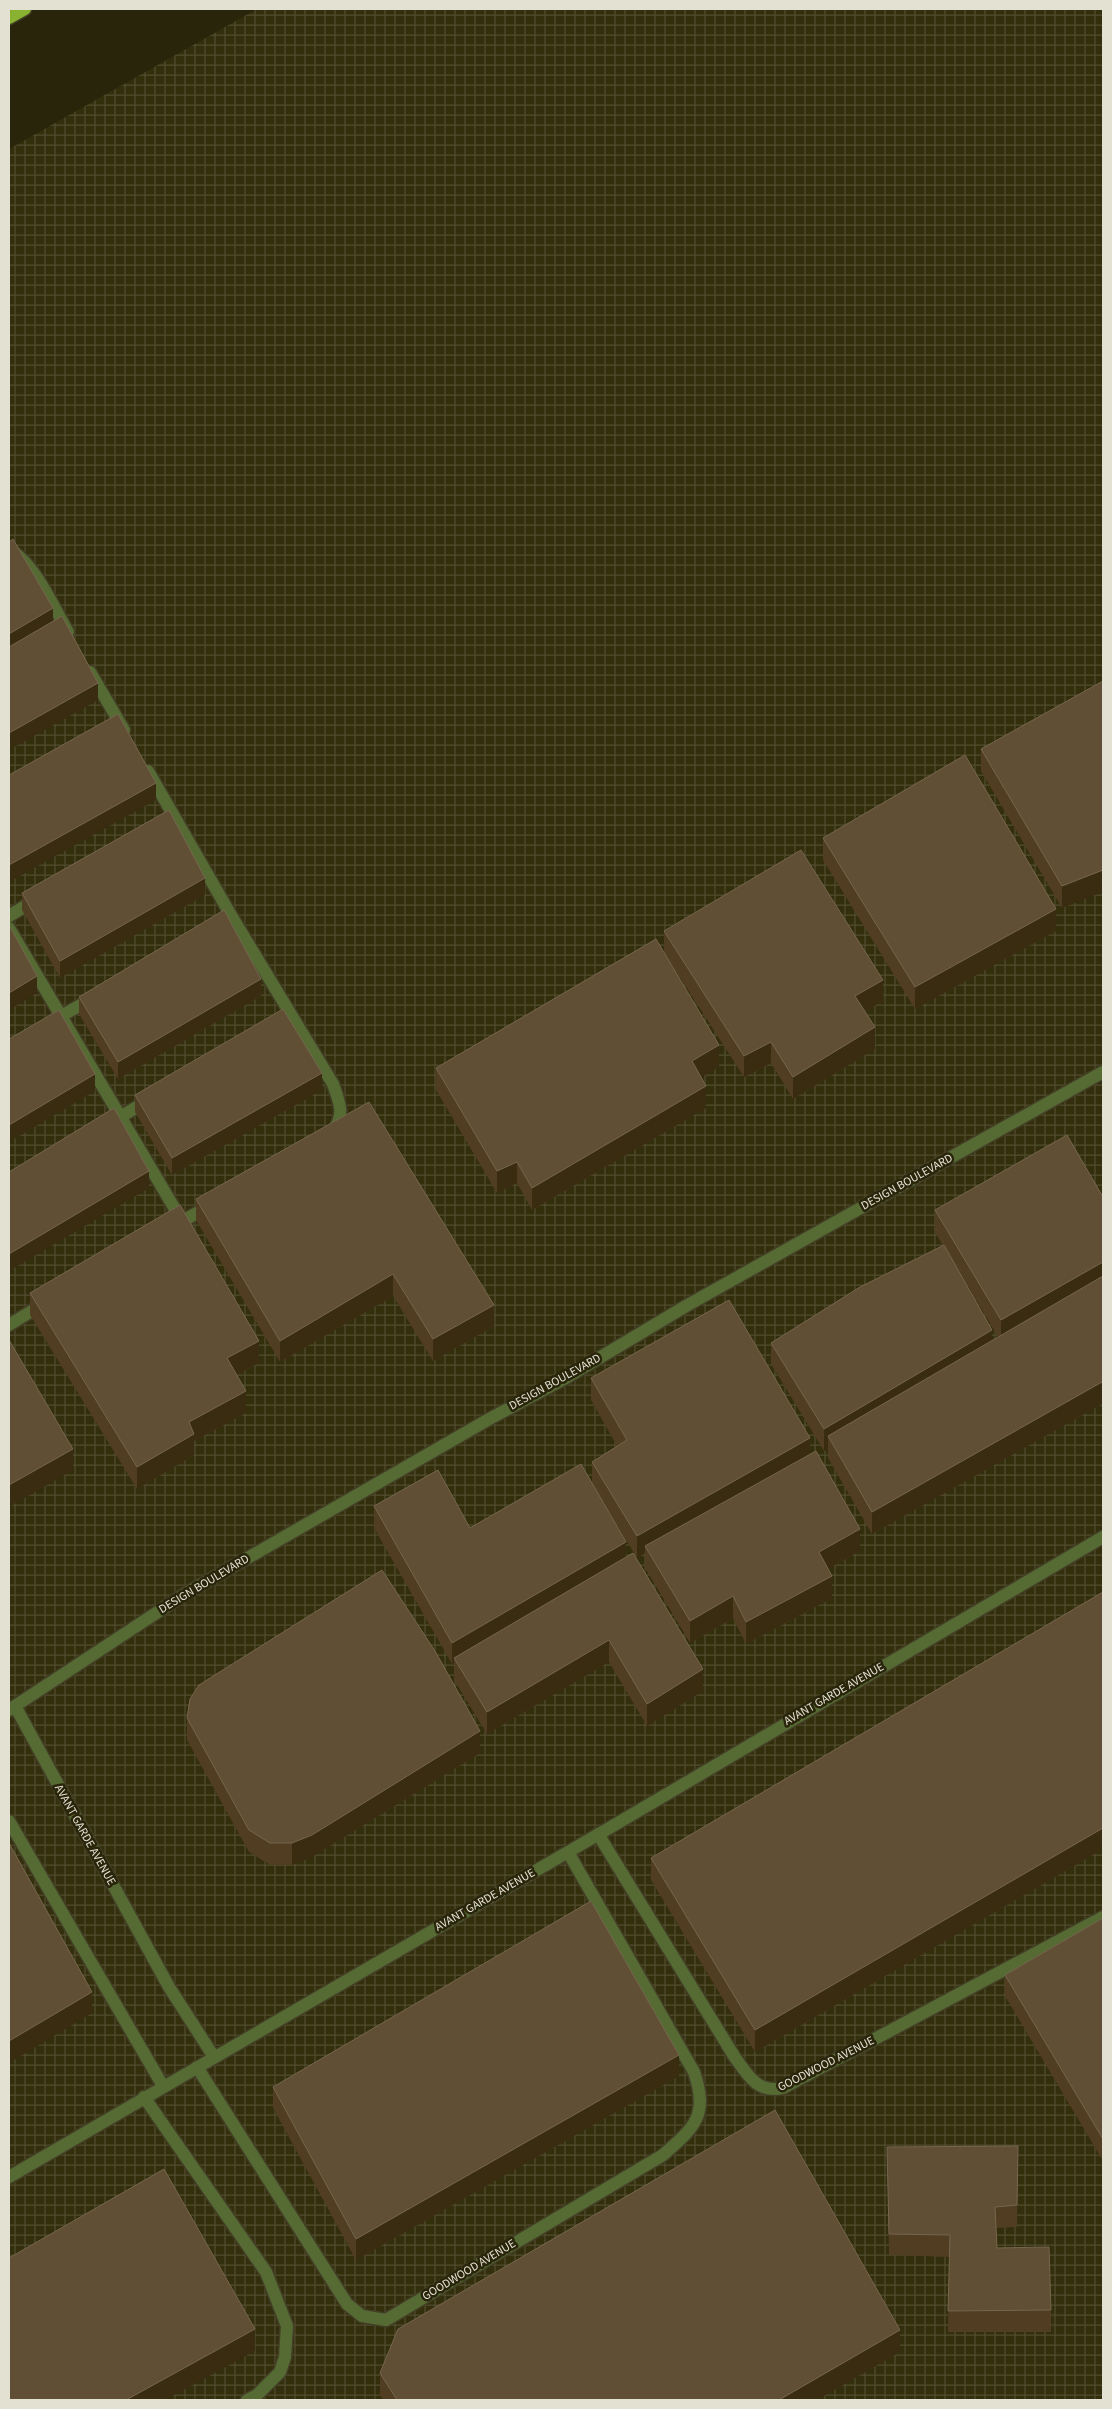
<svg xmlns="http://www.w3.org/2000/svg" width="1112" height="2409" font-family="'Source Sans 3',sans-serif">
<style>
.industrial{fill:url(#industrial-grid)}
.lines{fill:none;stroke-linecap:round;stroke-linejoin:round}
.minor-casing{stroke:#433f27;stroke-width:15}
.major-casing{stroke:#433f27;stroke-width:15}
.minor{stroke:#566b33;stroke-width:12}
.major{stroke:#88b230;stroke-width:12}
.wall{fill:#513d22;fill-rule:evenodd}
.shaded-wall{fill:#3a2c11}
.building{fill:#614f35;stroke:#75664e}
.labels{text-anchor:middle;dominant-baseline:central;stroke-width:5;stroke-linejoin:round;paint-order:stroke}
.street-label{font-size:12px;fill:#e3e1d2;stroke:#29250b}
</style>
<defs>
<pattern id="industrial-grid" width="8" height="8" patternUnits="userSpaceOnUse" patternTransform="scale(1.25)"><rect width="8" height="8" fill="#332e0c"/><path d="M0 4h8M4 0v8" fill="none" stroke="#504c2e"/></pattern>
</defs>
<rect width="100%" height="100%" fill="#29250b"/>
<path class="industrial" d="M257,9H1103V2400H9V149Z"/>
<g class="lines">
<g class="minor-casing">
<path id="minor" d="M9,550C33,560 55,610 68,632
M90,672L124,730
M148,771L232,917L333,1084C340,1104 345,1113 333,1132
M9,916L37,899
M9,928L182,1221
M54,1020L93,998
M115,1120L149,1100
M174,1226L209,1206
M9,1325L43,1304
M15,1706L169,1987L214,2057
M9,1710L185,1594L491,1418L564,1379L686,1306L1103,1072
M9,1821L163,2086
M598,1834L734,2056C747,2074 757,2094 783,2088L1103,1917
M197,2067L347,2304L362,2316L386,2320L663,2155C695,2127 709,2115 694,2072L568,1852
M144,2097L266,2272L287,2326L285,2357L280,2372L257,2395L247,2400
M9,2177L611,1827L1103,1537"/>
</g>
<g class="major-casing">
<path id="major" d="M9,18L25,9"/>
</g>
<use href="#minor" class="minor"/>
<use href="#major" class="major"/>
</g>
<path class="wall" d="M1103,681L1062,908L981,771V749Z
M823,838L1056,931L915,1009L823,860Z
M22,893L205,895L60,978L22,910Z
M664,931L883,1001L865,1012L875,1049L793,1099L771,1063L744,1077L664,953Z
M261,996L118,1079L79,1014V997Z
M719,1067L701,1077L706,1108L532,1210L517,1183L497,1193L436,1090V1068Z
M322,1090L172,1175L135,1112V1095Z
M369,1102L494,1326L433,1361L393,1296L280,1362L196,1220V1199Z
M1103,1197V1407L1102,1404L872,1534L828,1458V1449L824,1451L771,1364V1343L943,1246L935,1232V1210ZM955,1264L998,1337L992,1340Z
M30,1293L259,1363L237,1375L246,1413L194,1441V1455L137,1489L30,1315Z
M591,1378L810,1454L860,1551L828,1569L832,1598L746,1644L733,1618L690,1643L645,1568V1553L637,1558L613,1519L626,1557L703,1691L647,1726L609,1662L487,1734L454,1680V1663L452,1664L374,1528V1506L470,1528L592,1482V1462L617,1446L591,1400Z
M1103,1592V1849L755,2052L651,1880V1858Z
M187,1718L480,1753L312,1857L292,1865H270L249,1852L187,1740Z
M1103,1918V2161L1005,1996V1975Z
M679,2076L356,2260L273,2108V2087Z
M1018,2146L1017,2227L996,2228L997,2248L1051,2310V2332H948L949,2257L889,2255L887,2147Z
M900,2352L817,2400H383L380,2395V2373Z"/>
<path class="shaded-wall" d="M53,608V626L9,651V634Z
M98,683V700L9,750V733Z
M156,783V800L9,882V865Z
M1103,870V892L1062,908V886Z
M205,878V895L60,978V961Z
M1056,909V931L915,1009V987Z
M37,976V993L9,1010V993Z
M261,979V996L118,1079V1062Z
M883,980V1001L855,1018V996Z
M875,1027V1049L793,1099V1077Z
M771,1042V1063L744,1077V1056Z
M719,1045V1067L692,1083V1061Z
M322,1073V1090L172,1175V1158Z
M95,1074V1091L9,1142V1125Z
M706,1086V1108L532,1210V1188Z
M517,1162V1183L497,1193V1171Z
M149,1171V1188L9,1271V1254Z
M1103,1262V1283L1001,1342V1320Z
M393,1274V1296L280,1362V1341Z
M494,1305V1326L433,1361V1339Z
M992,1330V1352L828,1436V1449L824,1451V1429Z
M259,1341V1363L227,1380V1358Z
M1102,1382V1404L872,1534V1512Z
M246,1391V1413L194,1441V1455L137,1489V1467L189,1422Z
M810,1438V1460L645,1546V1553L637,1558V1536Z
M73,1449V1470L9,1507V1485Z
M860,1529V1551L819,1574V1552Z
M626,1542V1563L454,1658V1663L452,1664V1643Z
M832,1576V1598L746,1644V1622Z
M733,1596V1618L690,1643V1621Z
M609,1640V1662L487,1734V1712Z
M703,1669V1691L647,1726V1704Z
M480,1731V1753L312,1857L292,1865V1843Z
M1103,1828V1849L755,2052V2030Z
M92,1992V2013L9,2063V2041Z
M679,2055V2076L356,2260V2239Z
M255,2329V2351L165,2400H126Z
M900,2330V2352L817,2400H779Z"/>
<path class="building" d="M13,539L53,608L9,634V542Z
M62,616L98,683L9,733V647Z
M1103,681V870L1062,886L981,749Z
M118,714L156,783L9,865V775Z
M965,755L1056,909L915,987L823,838Z
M169,810L205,878L60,961L22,893Z
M801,850L883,980L855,996L875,1027L793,1077L771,1042L744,1056L664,931Z
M224,910L261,979L118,1062L79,997Z
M9,925L37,976L9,993Z
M656,939L719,1045L692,1061L706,1086L532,1188L517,1162L497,1171L436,1068Z
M283,1009L322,1073L172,1158L135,1095Z
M59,1010L95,1074L9,1125V1039Z
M369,1102L494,1305L433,1339L393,1274L280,1341L196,1199Z
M114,1108L149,1171L9,1254V1172Z
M1067,1135L1103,1197V1262L1001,1320L935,1210Z
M180,1205L259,1341L227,1358L246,1391L189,1422L194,1434L137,1467L30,1293Z
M944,1245L992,1330L824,1429L771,1343L860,1287Z
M1103,1276V1385L1102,1382L872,1512L828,1436Z
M729,1300L810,1438L637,1536L592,1462L627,1440L591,1378Z
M9,1340L73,1449L9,1485Z
M816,1451L860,1529L819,1552L832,1576L746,1622L733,1596L690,1621L645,1546Z
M581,1464L626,1542L452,1643L374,1506L438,1470L470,1528Z
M633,1553L703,1669L647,1704L609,1640L487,1712L454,1658Z
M382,1570L435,1651L480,1731L312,1835L292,1843H270L249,1830L187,1718L190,1699L199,1685Z
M1103,1592V1828L755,2030L651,1858Z
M9,1843L92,1992L9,2041Z
M591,1901L679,2055L356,2239L273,2087Z
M1103,1918V2139L1005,1975Z
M775,2110L900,2330L779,2400H397L380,2373L398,2329Z
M1018,2146L1017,2205L995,2207L997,2248L1049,2247L1051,2310L948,2311L950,2235L889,2234L887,2147Z
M164,2169L255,2329L126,2400H9V2258Z"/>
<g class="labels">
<g class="street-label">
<text transform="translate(907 1182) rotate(-29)">DESIGN BOULEVARD</text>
<text transform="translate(555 1382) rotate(-29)">DESIGN BOULEVARD</text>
<text transform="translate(204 1584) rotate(-31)">DESIGN BOULEVARD</text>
<text transform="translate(834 1694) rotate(-30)">AVANT GARDE AVENUE</text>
<text transform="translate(85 1835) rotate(61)">AVANT GARDE AVENUE</text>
<text transform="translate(485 1900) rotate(-30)">AVANT GARDE AVENUE</text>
<text transform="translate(826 2064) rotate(-27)">GOODWOOD AVENUE</text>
<text transform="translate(469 2270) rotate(-31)">GOODWOOD AVENUE</text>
</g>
</g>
<rect width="1112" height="2409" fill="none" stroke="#e3e1d2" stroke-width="20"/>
</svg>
